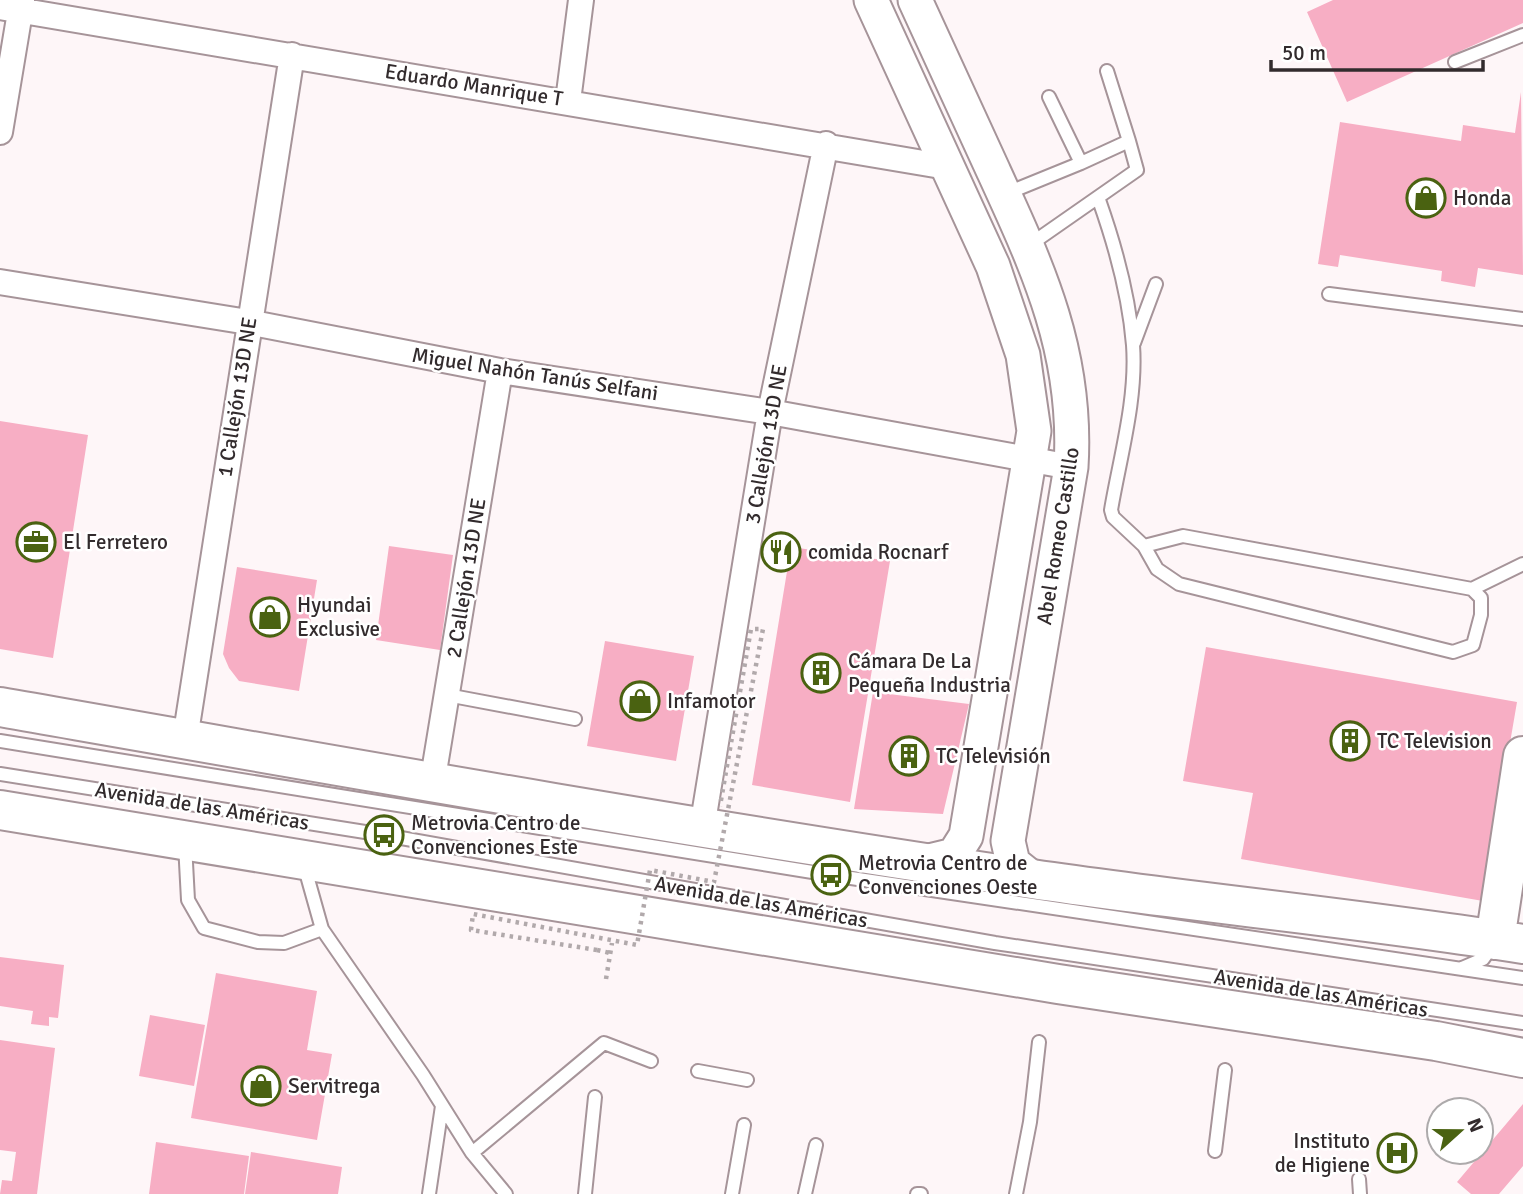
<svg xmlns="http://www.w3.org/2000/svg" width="1523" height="1194" font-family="Signika,sans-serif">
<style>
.building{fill:#f7aec4}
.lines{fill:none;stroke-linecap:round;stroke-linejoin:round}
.lane-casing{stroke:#a69499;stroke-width:16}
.street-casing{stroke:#a69499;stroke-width:28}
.secondary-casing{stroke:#a69499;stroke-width:37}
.primary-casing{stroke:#a69499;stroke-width:42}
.path{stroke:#b1a9ab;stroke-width:4.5;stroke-dasharray:3.5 5;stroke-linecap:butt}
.lane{stroke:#fff;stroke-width:12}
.street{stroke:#fff;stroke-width:24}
.secondary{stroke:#fff;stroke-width:33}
.primary{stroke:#fff;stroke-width:38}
.path-bridge{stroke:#b1a9ab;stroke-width:4.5;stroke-dasharray:3.5 5;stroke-linecap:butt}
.labels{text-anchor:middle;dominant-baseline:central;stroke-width:5;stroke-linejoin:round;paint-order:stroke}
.street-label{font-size:21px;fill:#322b2d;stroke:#fff}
.poi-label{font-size:21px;fill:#322b2d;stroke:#fff;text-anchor:start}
</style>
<rect width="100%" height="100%" fill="#fef6f8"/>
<path class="building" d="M1333,0H1523V23L1347,102L1307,12Z
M1521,92L1523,275L1478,268L1475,287L1441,281L1442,271L1340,255L1338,267L1318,264L1340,122L1461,141L1463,125L1515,133Z
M0,421L88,435L53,658L0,649Z
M389,546L453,555L440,650L376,640Z
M791,547L890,561L850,802L752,785Z
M237,567L317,580L299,691L239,681L229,668L223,654Z
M605,641L694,656L676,761L587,746Z
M1206,647L1517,702L1483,901L1241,859L1253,793L1183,781Z
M873,692L969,704L943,814L854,809Z
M0,957L64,965L58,1018L49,1017V1026L31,1024L33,1011L0,1006Z
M216,973L317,991L307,1050L332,1054L317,1140L191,1118Z
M150,1015L205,1025L194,1086L139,1076Z
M0,1040L55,1048L37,1194H0L2,1180L12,1181L16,1152L0,1150Z
M1523,1104V1166L1499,1194H1471L1457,1182Z
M156,1142L249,1156L244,1194H149Z
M251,1152L342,1167L338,1194H245Z"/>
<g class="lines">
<g class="lane-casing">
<path id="lane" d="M1455,62L1523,35
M1081,163L1129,141L1107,71
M1005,194L1081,163L1049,97
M1099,200C1116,248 1129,295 1133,345C1137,399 1120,457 1111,510L1113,517L1144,546L1157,569L1179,584L1453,652L1473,645L1481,615V598L1472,589L1183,536L1144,546
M1028,246L1137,170L1129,141
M1329,294L1523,319
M1134,343L1156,284
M1472,589L1523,564
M447,695L575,719
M0,741L831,875L1523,978
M0,774L384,835L995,943L1523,1023
M185,844L188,900L204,928L258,942L284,943L322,929
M304,865L322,929L423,1075L472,1153L506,1194
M1462,968L1483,959L1493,945
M698,1071L747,1080
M1215,1151L1225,1070
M472,1153L604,1043L651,1061
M1359,1179L1360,1194
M429,1194L442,1106
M585,1194L595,1097
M732,1194L744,1125
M805,1194L816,1145
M917,1194H921
M1016,1194L1030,1122L1039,1042"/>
</g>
<g class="street-casing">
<path id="street" d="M0,7L947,167
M568,101L581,0
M0,132L22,0
M0,282L248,322L500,371L770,412L1071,467
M185,739L292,55
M432,784L500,371
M702,828L770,412L826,144"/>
</g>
<g class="secondary-casing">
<path id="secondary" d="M871,0L993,266L1023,355L1034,431L966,836L954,855L925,862
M915,0C941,57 967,114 993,170C1039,270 1078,354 1071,467L1008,841L1013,863L1033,879"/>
</g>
<g class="primary-casing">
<path id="primary" d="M0,707C343,767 687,828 1032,879C1195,903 1360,918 1523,944
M0,810L1058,984L1436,1041L1523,1058
M1495,940L1523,756"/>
</g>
<path class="path" d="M597,950L610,953
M606,979L612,943"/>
<use href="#lane" class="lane"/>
<use href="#street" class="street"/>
<use href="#secondary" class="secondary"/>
<use href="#primary" class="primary"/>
<path class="path-bridge" d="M597,950L471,930L473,914L637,945L650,870L714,882L763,629H751L720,806"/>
</g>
<defs>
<g id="shop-ring" transform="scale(2.0125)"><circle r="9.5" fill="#fff" stroke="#4a6211" stroke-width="1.5"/><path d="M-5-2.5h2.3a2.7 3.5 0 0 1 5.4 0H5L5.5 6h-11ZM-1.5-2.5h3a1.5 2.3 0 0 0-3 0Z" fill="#4a6211"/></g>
<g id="office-ring" transform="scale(2.0125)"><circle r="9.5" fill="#fff" stroke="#4a6211" stroke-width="1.5"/><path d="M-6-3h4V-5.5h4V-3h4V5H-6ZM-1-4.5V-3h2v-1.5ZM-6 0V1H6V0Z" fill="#4a6211"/></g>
<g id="restaurant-ring" transform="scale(2.0125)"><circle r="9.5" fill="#fff" stroke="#4a6211" stroke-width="1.5"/><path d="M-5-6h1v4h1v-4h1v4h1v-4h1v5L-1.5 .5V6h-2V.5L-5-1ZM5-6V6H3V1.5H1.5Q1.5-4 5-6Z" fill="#4a6211"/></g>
<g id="building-ring" transform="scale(2.0125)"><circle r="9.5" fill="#fff" stroke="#4a6211" stroke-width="1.5"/><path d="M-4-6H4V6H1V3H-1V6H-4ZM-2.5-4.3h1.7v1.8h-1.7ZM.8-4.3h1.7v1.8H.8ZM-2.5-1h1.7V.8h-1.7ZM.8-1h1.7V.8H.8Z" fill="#4a6211"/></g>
<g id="bus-ring" transform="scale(2.0125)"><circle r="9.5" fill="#fff" stroke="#4a6211" stroke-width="1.5"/><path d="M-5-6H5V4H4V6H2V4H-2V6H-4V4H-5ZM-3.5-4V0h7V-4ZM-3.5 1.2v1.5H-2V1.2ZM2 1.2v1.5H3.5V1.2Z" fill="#4a6211"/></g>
<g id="hospital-ring" transform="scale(2.0125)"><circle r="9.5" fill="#fff" stroke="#4a6211" stroke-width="1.5"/><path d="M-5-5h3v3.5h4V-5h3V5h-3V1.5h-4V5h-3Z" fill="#4a6211"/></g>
</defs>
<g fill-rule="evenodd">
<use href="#shop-ring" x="1426" y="198"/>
<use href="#office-ring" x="36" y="542"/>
<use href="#restaurant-ring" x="781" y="552"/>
<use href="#shop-ring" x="270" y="617"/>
<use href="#building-ring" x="821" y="673"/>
<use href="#shop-ring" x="640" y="701"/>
<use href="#building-ring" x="1350" y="741"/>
<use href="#building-ring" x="909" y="756"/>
<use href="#bus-ring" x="384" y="835"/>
<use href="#bus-ring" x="831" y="875"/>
<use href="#shop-ring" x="261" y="1086"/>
<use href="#hospital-ring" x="1397" y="1153"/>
</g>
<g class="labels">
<g class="street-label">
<text transform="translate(474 85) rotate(9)">Eduardo Manrique T</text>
<text transform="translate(535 374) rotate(9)">Miguel Nahón Tanús Selfani</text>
<text transform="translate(237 397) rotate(-81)">1 Callejón 13D NE</text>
<text transform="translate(766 444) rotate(-80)">3 Callejón 13D NE</text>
<text transform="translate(1058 536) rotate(-81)">Abel Romeo Castillo</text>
<text transform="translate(466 578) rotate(-81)">2 Callejón 13D NE</text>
<text transform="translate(202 806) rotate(9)">Avenida de las Américas</text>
<text transform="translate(761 902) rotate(10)">Avenida de las Américas</text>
<text transform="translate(1321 993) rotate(9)">Avenida de las Américas</text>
</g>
<g class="poi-label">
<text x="1453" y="198">Honda</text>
<text x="63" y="542">El Ferretero</text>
<text x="808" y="552">comida Rocnarf</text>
<text x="297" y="605">Hyundai<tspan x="297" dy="24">Exclusive</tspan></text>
<text x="848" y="661">Cámara De La<tspan x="848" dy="24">Pequeña Industria</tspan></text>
<text x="667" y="701">Infamotor</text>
<text x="1377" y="741">TC Television</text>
<text x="936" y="756">TC Televisión</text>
<text x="411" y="823">Metrovia Centro de<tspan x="411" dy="24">Convenciones Este</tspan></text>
<text x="858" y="863">Metrovia Centro de<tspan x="858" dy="24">Convenciones Oeste</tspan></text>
<text x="288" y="1086">Servitrega</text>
<text x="1370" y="1141" text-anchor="end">Instituto<tspan x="1370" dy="24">de Higiene</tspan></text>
</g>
</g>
<g transform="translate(1460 1131) rotate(69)"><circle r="33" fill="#ffffff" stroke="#adaaab" stroke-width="2"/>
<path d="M0-5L12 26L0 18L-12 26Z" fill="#4a6211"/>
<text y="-10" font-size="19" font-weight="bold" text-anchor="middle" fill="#322b2d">N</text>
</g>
<path d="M1271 60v10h212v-10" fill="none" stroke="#322b2d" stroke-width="3.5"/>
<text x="1282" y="60" font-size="21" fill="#322b2d" stroke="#ffffff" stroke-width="5" paint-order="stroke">50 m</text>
</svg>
